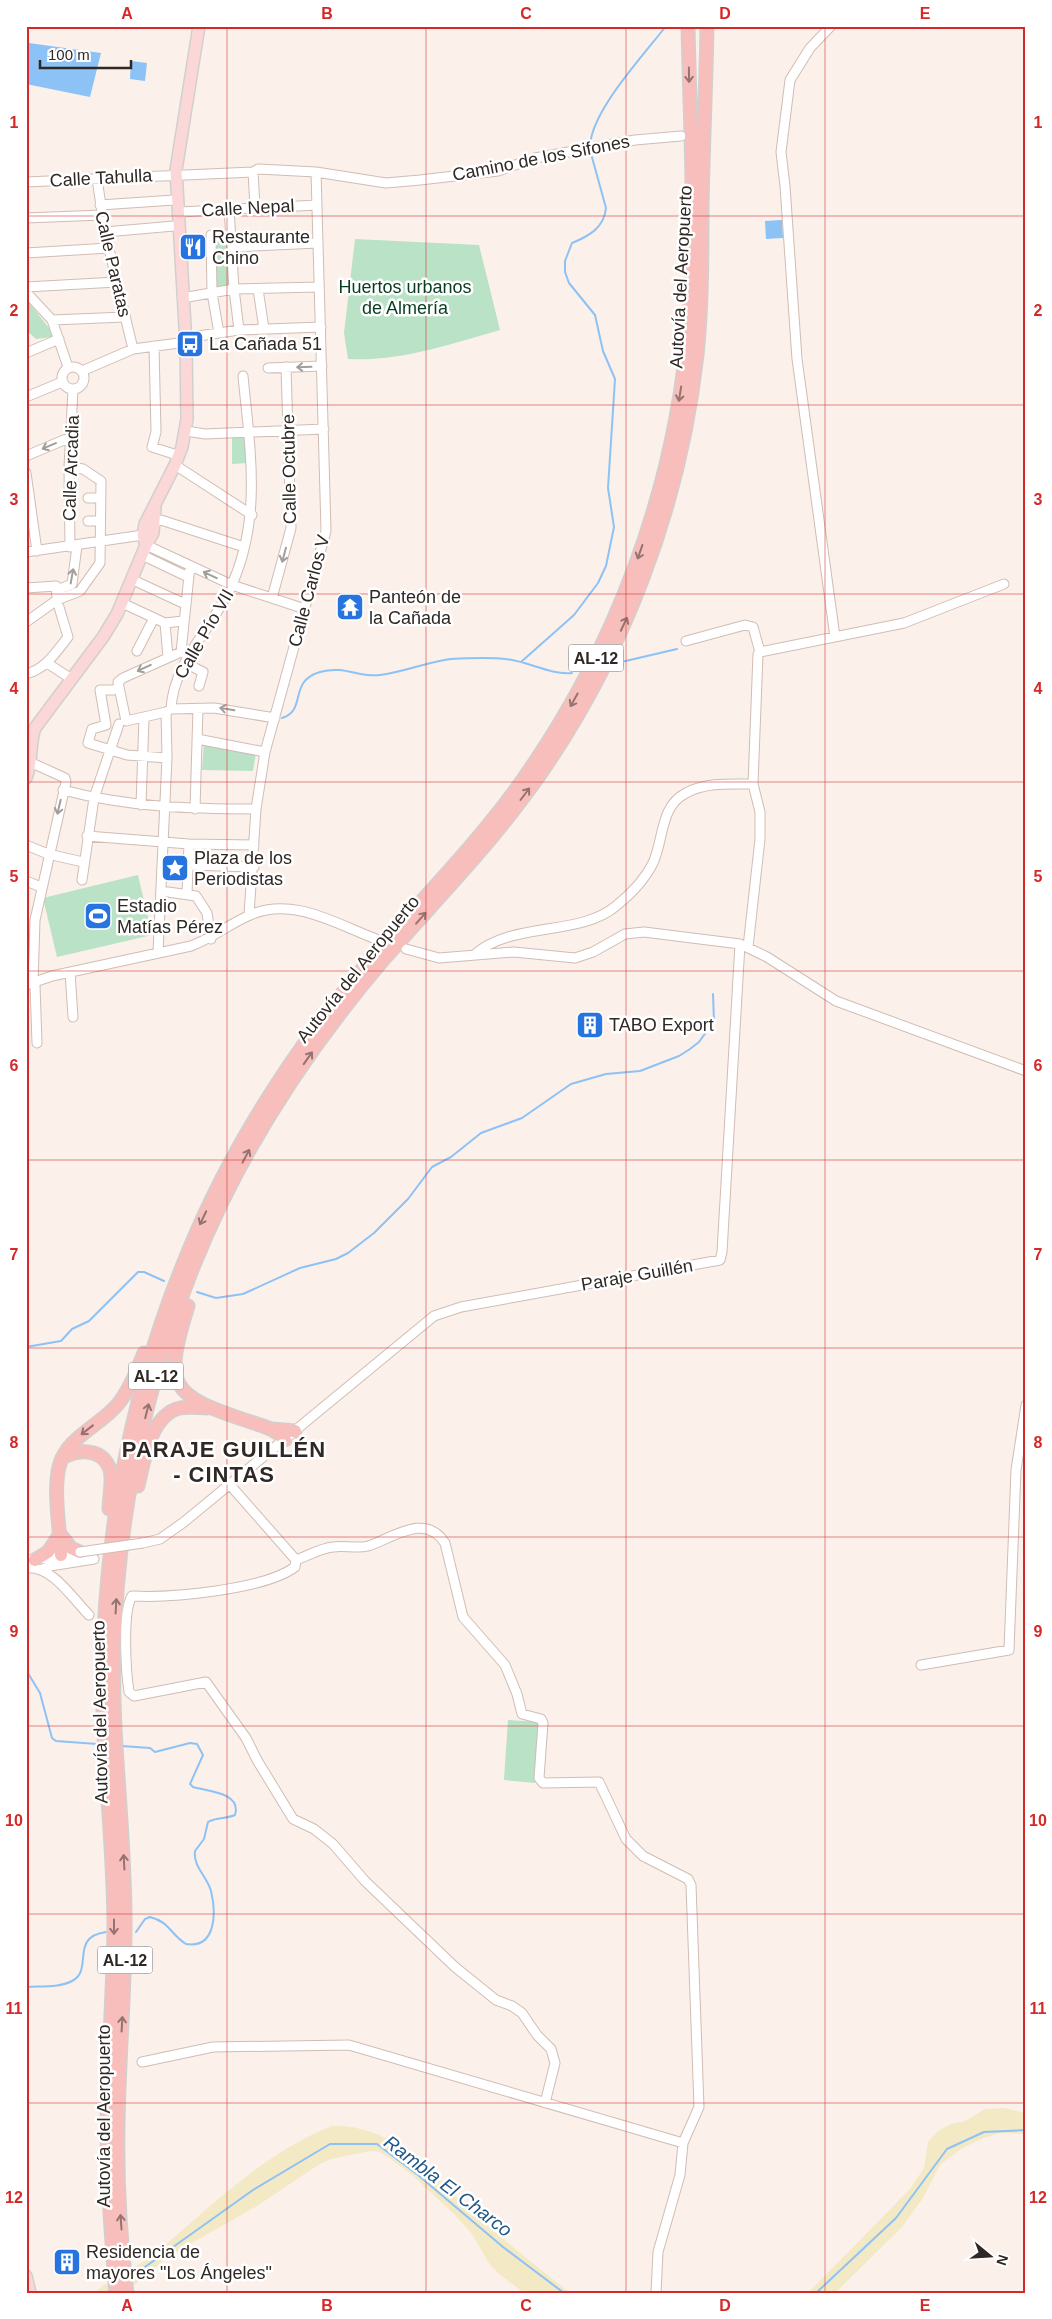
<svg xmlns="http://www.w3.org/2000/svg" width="1052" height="2319" font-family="Arial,sans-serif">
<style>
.green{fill:#b9e2c6}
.sand{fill:#f3e9c4}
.water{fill:#8dc2f6}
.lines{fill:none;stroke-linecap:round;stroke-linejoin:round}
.stream{stroke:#8dc2f6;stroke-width:2}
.minor-casing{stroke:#d0bdb4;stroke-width:11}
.major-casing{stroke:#d1d0cf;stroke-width:14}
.highway-casing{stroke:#d1d0cf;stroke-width:15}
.minor{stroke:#fff;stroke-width:9}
.major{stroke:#fbd8d7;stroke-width:11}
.highway{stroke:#f8bebc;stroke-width:12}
.minor-bridge-casing{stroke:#d0bdb4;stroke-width:11;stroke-linecap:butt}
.minor-bridge{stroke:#fff;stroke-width:9}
.oneway{stroke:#947370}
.oneway2{stroke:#a19e9c}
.grid{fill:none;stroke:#d62828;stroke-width:1;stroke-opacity:0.55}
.labels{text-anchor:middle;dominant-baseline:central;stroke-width:5;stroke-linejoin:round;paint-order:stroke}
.shield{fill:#fff;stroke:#6d6866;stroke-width:1}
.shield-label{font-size:16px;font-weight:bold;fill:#2f2824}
.street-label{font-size:18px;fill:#2f2824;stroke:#fff}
.poi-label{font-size:18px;fill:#2f2824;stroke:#fff;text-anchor:start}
.park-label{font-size:18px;fill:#073d21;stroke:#fff}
.water-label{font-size:19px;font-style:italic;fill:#1f5787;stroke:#fff}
.district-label{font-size:22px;font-weight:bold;letter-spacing:1px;fill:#2f2824;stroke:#fff}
.neatline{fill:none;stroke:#d62828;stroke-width:2}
.grid-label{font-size:16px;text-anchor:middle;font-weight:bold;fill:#d62828}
</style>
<rect width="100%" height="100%" fill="#fcf0ea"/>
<path class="green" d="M211,235H231L234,289L212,293Z
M355,239L479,245L500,330C451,344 399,362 348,359L344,333Z
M26,299L53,333L52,337L36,339L26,330Z
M232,437H244L247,463L232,464Z
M204,742L256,753L253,771L202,770Z
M138,875L152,935L57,957L43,898Z
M508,1720L539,1722L535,1783L504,1780Z"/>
<path class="sand" d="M1004,2108L1026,2113V2134L1000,2133L981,2139L961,2149L940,2165L923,2198L902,2227L835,2293H808L910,2189L924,2168L928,2142L938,2131L951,2124L965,2121L985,2109Z
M332,2126C395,2123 437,2179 479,2218C508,2244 539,2268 570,2293H524L498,2273L490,2265L472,2234L453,2213L413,2176L388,2157L380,2152L370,2151L331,2159L318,2165L257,2206L169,2256L134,2285L119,2293H93C115,2276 141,2266 163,2247C214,2203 268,2151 332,2126Z"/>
<path class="water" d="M29,43L101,53L90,97L26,84V57Z
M131,61L147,63L145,81L130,79Z
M782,220L783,238L766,239L765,221Z"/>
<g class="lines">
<path class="stream" d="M590,145C593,109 643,56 666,26
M521,662L574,615L598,583L606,566L614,527L608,488L615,379L603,351L595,315L569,283L565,272V261L572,243C589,236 604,228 606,208L590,150
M617,663L677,649
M282,718C307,711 288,681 320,672C345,665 359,678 380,675C404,672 427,662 451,659C468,658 488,657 505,659C528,661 549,675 572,673
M197,1292L216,1298L243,1294L300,1268L336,1259L348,1253L374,1233L408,1199L432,1167L451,1157L481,1133L522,1118L571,1084L606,1074L640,1071L679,1056L690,1049L699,1042L714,1021L713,994
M26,1347L61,1341L72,1329L89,1321L138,1272H144L164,1281
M26,1670L40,1693L52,1738L56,1741L97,1744
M122,1746L150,1748L155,1752L190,1743L197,1744L203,1755L190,1784L193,1787C206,1791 242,1792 235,1815C226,1819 217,1817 208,1822L204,1839L195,1851C193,1867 207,1876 211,1891C216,1911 217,1949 186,1944C170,1934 170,1922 150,1917L145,1919L136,1932
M26,1987C41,1986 59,1988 72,1981C94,1970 69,1937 106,1932
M131,2277L253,2190L330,2144H377L418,2175L503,2247L564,2293
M106,2293L110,2290
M816,2293L896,2218L947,2149L984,2132L1026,2130"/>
<g class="minor-casing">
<path id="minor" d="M831,26L810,48L790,80L781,152L785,186L797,359L835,637
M253,172L255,207
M97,179L105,232L133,349
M26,182L253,172L258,169L316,172L386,183L420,180L498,171L535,158L635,140L681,136
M100,205L174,200
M229,208L234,289L239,330
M180,212L317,205
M26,218L102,215
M105,232L174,226
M232,247L318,243
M26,253L109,248
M26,287L117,282
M258,289L264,329
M26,292L52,320L68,367
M182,298L234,289L319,287
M52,320L125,317
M219,333L212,293L211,235H231
M185,338L239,330L321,327
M154,346L156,432L152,447L174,454
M26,353L59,339
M62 378a11 11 0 1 1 22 0a11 11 0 1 1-22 0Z
M268,368L322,366
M82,371L133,349L179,343
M26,397L62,382
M186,431L205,434L324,429
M26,456L71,437
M175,465L252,515
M26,473L37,551
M88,498H100
M88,521H100
M155,522L161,520L244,547
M146,545L232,585L305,609
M70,547L69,467L73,389
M26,552L143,535
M142,555L188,577
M133,580L185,604
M26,588L56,586L57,597
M272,598L291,528L286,367
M57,600L62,588L72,584L77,546
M122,603L165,623L183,621
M26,622L57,600L80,591L100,563L101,481L83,469L69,467
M165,623L168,657
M686,641L745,625L753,627L760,652
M137,651L154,618
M181,652L190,566
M47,663L70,678
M185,663L203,672L199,686
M26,674C46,669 56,652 68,637L59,607
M118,687L114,690H100L106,725L92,729L88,743L127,755L167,758
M171,709L214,708L275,718
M166,712L126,721L118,682L123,678L181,652L189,656
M197,739L265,752
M32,763L65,778L66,782L35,920L33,983L35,985L37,1043
M63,790C127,807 190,809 256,809
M141,805L144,718
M195,809L198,709
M87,836L189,844L254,845
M26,845L48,854L83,862
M188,865L254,867
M82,880L94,798L119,724
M26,881L41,887
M161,891L196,896L207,913L211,939
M187,893L189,844
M249,915L256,809L265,752L326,531L316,172
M748,947L760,839V812L753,784L758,654L760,652L904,623L1004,584
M406,949L439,958L514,952L575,958L593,952L625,934L644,932L740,944L767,957L836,1001L1026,1071
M158,952L167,758L166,712L171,709C173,664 210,630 229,591C263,521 250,450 243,376
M474,955C512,921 579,937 616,906C631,894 645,879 653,863C664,839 660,806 686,793C706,782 731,784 753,784
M70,972L73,1017
M26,985L52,976L191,946C212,938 228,925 248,916C291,895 336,924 376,939
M230,1485L296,1560C307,1556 321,1548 333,1547C344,1545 356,1549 368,1546C393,1538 425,1512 445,1543L463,1617L505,1665L517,1694L522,1714L541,1719L543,1723L539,1778L543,1783L599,1782L626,1839L643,1856L688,1879L691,1885L699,2107L683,2143L680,2175L658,2252L656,2293
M143,1543L160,1539L184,1522L434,1316L461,1307L720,1260L722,1252L740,944
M296,1560L295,1567C264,1590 170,1598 132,1596C122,1612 126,1672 129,1692L134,1696L206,1682L246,1738L257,1760L293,1819L314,1829L333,1844L365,1881L455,1967L496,2000L512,2006L522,2013L537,2035L551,2049L555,2063L545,2103
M26,1561L80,1552
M26,1568C52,1565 72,1598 89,1615
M43,1569L50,1566L94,1559
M921,1665L1009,1650L1016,1470L1026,1405
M142,2062L213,2047L349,2045L683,2143"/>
</g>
<g class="major-casing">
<path id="major" d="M146,545L143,535L145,524L175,465L182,447L187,419L186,344L176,170L199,26
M26,778C33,760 29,745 35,728L103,637L117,614L146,545L153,533L155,508
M26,2276L30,2293"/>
</g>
<g class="highway-casing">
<path id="highway" d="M188,1306C163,1386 169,1395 248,1421C262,1426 275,1428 285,1440
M273,1429L295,1431
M62,1458C77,1450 100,1447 109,1467C114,1478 109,1497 109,1509
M138,1486C144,1461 150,1415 180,1408C189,1406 199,1408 207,1408
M60,1534L71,1548L80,1552
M61,1555C60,1529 53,1492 59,1467C66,1437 100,1426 118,1404C130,1389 137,1370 144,1353
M35,1560L48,1552L60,1534
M116,2293C111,2236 107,2180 107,2123C108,2058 113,1993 114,1928C114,1855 105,1782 103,1709C100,1555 127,1400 186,1257C229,1151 290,1055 363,968C413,908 468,854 514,792C615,653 676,490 689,318C696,222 690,123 688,26
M127,2293C120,2237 117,2179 118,2123C119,2058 125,1993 125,1928C126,1834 111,1742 114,1648C118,1495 155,1340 222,1202C265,1114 321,1033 384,959C435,901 489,846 534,783C623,658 680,507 697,355C702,306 702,258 702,209C703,148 706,87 707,26"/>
</g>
<use href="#minor" class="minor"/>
<use href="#major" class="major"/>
<use href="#highway" class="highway"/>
<g class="minor-bridge-casing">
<path id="minor-bridge" d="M80,1552L143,1543"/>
</g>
<use href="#minor-bridge" class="minor-bridge"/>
</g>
<defs><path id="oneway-shaft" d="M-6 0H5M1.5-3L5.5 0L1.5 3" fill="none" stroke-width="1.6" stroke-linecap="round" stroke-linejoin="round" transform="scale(1.25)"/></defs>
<g class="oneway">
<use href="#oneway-shaft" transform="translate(689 75) rotate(89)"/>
<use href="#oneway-shaft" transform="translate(680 394) rotate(99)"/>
<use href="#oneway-shaft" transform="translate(640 552) rotate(109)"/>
<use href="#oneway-shaft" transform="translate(624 624) rotate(-65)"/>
<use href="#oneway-shaft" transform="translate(574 700) rotate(119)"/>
<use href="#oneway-shaft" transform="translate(525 794) rotate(-53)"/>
<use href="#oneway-shaft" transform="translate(421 918) rotate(-49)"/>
<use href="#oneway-shaft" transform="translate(308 1058) rotate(-55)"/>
<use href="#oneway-shaft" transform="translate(246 1156) rotate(-62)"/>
<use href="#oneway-shaft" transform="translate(203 1218) rotate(115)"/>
<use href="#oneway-shaft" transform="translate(147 1411) rotate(-76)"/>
<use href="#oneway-shaft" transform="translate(87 1430) rotate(142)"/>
<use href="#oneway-shaft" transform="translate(116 1606) rotate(-87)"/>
<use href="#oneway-shaft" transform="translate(124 1862) rotate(-93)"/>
<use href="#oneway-shaft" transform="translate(114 1927) rotate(90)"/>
<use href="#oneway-shaft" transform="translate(122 2024) rotate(-87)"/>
<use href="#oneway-shaft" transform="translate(121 2222) rotate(-94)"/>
</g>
<g class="oneway2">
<use href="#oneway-shaft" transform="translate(304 367) rotate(178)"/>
<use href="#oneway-shaft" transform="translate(49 446) rotate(157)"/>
<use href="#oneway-shaft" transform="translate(284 555) rotate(105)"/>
<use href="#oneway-shaft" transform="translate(210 575) rotate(-155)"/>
<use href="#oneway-shaft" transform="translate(72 576) rotate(-80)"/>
<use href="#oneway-shaft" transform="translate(144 668) rotate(155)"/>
<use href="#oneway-shaft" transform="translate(227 709) rotate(-171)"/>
<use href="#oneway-shaft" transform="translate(59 807) rotate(103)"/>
</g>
<path class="grid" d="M227,26V2293M426,26V2293M626,26V2293M825,26V2293M26,216H1026M26,405H1026M26,594H1026M26,782H1026M26,971H1026M26,1160H1026M26,1348H1026M26,1537H1026M26,1726H1026M26,1914H1026M26,2103H1026"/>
<defs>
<g id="restaurant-square" transform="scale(1.4375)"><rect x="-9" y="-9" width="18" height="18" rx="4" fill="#2774df" stroke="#fff"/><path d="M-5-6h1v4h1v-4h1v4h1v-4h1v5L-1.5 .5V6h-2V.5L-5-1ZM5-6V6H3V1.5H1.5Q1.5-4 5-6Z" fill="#fff"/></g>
<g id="bus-square" transform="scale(1.4375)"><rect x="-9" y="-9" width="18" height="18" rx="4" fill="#2774df" stroke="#fff"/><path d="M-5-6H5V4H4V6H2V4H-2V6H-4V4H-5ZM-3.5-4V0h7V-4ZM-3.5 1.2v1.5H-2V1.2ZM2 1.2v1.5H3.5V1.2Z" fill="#fff"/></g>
<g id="temple-square" transform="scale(1.4375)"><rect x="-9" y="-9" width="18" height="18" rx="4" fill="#2774df" stroke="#fff"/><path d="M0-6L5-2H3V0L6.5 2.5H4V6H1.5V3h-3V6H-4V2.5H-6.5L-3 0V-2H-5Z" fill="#fff"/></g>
<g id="sight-square" transform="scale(1.4375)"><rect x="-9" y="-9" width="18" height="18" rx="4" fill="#2774df" stroke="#fff"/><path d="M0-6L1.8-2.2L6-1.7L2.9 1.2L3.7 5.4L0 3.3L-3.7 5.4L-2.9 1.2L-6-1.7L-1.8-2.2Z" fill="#fff"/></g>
<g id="stadium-square" transform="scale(1.4375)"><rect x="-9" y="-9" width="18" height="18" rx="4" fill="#2774df" stroke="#fff"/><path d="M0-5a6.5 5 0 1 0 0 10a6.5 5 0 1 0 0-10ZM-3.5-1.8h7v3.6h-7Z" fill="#fff"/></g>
<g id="building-square" transform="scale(1.4375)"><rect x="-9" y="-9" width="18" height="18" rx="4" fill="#2774df" stroke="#fff"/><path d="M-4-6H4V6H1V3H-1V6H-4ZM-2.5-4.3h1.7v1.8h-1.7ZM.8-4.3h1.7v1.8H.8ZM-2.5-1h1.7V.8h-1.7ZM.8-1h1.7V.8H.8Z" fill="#fff"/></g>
</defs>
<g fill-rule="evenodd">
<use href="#restaurant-square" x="193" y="247"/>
<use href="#bus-square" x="190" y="344"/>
<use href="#temple-square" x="350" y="607"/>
<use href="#sight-square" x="175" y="868"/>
<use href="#stadium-square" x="98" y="916"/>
<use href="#building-square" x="590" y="1025"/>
<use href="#building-square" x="67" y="2262"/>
</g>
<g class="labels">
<g class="shield">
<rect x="568.5" y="644.5" width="55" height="27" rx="4"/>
<rect x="128.5" y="1362.5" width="55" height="27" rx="4"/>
<rect x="97.5" y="1946.5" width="55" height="27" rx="4"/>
</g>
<g class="shield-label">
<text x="596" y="658">AL-12</text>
<text x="156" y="1376">AL-12</text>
<text x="125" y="1960">AL-12</text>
</g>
<g class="street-label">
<text transform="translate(541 158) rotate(-11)">Camino de los Sifones</text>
<text transform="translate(101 178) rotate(-3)">Calle Tahulla</text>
<text transform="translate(248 208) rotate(-3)">Calle Nepal</text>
<text transform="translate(113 264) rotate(77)">Calle Paratas</text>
<text transform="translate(681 277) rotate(-87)">Autovía del Aeropuerto</text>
<text transform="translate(71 468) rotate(-88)">Calle Arcadia</text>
<text transform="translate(289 469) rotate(-91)">Calle Octubre</text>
<text transform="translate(309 591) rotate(-75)">Calle Carlos V</text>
<text transform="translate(204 634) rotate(-60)">Calle Pío VII</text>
<text transform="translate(358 969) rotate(-51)">Autovía del Aeropuerto</text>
<text transform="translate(637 1275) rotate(-10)">Paraje Guillén</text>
<text transform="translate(100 1712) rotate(-91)">Autovía del Aeropuerto</text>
<text transform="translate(104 2116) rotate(-90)">Autovía del Aeropuerto</text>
</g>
<g class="poi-label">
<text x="212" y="237">Restaurante<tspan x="212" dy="21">Chino</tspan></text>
<text x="209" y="344">La Cañada 51</text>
<text x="369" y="597">Panteón de<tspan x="369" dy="21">la Cañada</tspan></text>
<text x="194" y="858">Plaza de los<tspan x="194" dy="21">Periodistas</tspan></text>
<text x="117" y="906">Estadio<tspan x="117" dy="21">Matías Pérez</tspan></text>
<text x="609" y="1025">TABO Export</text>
<text x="86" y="2252">Residencia de<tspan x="86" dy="21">mayores "Los Ángeles"</tspan></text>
</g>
<g class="park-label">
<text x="405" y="287">Huertos urbanos<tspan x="405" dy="21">de Almería</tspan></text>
</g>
<g class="water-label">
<text transform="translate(448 2186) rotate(37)">Rambla El Charco</text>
</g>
<g class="district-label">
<text x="224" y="1449">PARAJE GUILLÉN<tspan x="224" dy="25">- CINTAS</tspan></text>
</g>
</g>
<rect width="1052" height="2319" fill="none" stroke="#ffffff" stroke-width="55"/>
<g transform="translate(990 2256) rotate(108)" stroke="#ffffff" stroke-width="4" paint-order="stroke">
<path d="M0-4L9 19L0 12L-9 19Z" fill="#2f2824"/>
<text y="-8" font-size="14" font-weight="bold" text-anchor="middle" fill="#2f2824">N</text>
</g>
<path d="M40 60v8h91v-8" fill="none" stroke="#2f2824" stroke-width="2.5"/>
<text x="48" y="60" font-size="15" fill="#2f2824" stroke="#ffffff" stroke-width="4" paint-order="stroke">100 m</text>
<rect x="28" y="28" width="996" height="2264" class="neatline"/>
<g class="grid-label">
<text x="127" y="19">A</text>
<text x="327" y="19">B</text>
<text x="526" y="19">C</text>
<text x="725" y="19">D</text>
<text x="925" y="19">E</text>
<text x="14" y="128">1</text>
<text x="1038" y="128">1</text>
<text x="14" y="316">2</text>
<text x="1038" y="316">2</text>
<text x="14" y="505">3</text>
<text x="1038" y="505">3</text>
<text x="14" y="694">4</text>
<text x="1038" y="694">4</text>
<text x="14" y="882">5</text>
<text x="1038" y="882">5</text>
<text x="14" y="1071">6</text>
<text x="1038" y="1071">6</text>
<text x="14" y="1260">7</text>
<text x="1038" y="1260">7</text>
<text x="14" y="1448">8</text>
<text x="1038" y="1448">8</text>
<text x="14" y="1637">9</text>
<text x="1038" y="1637">9</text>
<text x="14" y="1826">10</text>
<text x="1038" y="1826">10</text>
<text x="14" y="2014">11</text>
<text x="1038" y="2014">11</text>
<text x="14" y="2203">12</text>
<text x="1038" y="2203">12</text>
<text x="127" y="2311">A</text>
<text x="327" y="2311">B</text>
<text x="526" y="2311">C</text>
<text x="725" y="2311">D</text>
<text x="925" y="2311">E</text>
</g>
</svg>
